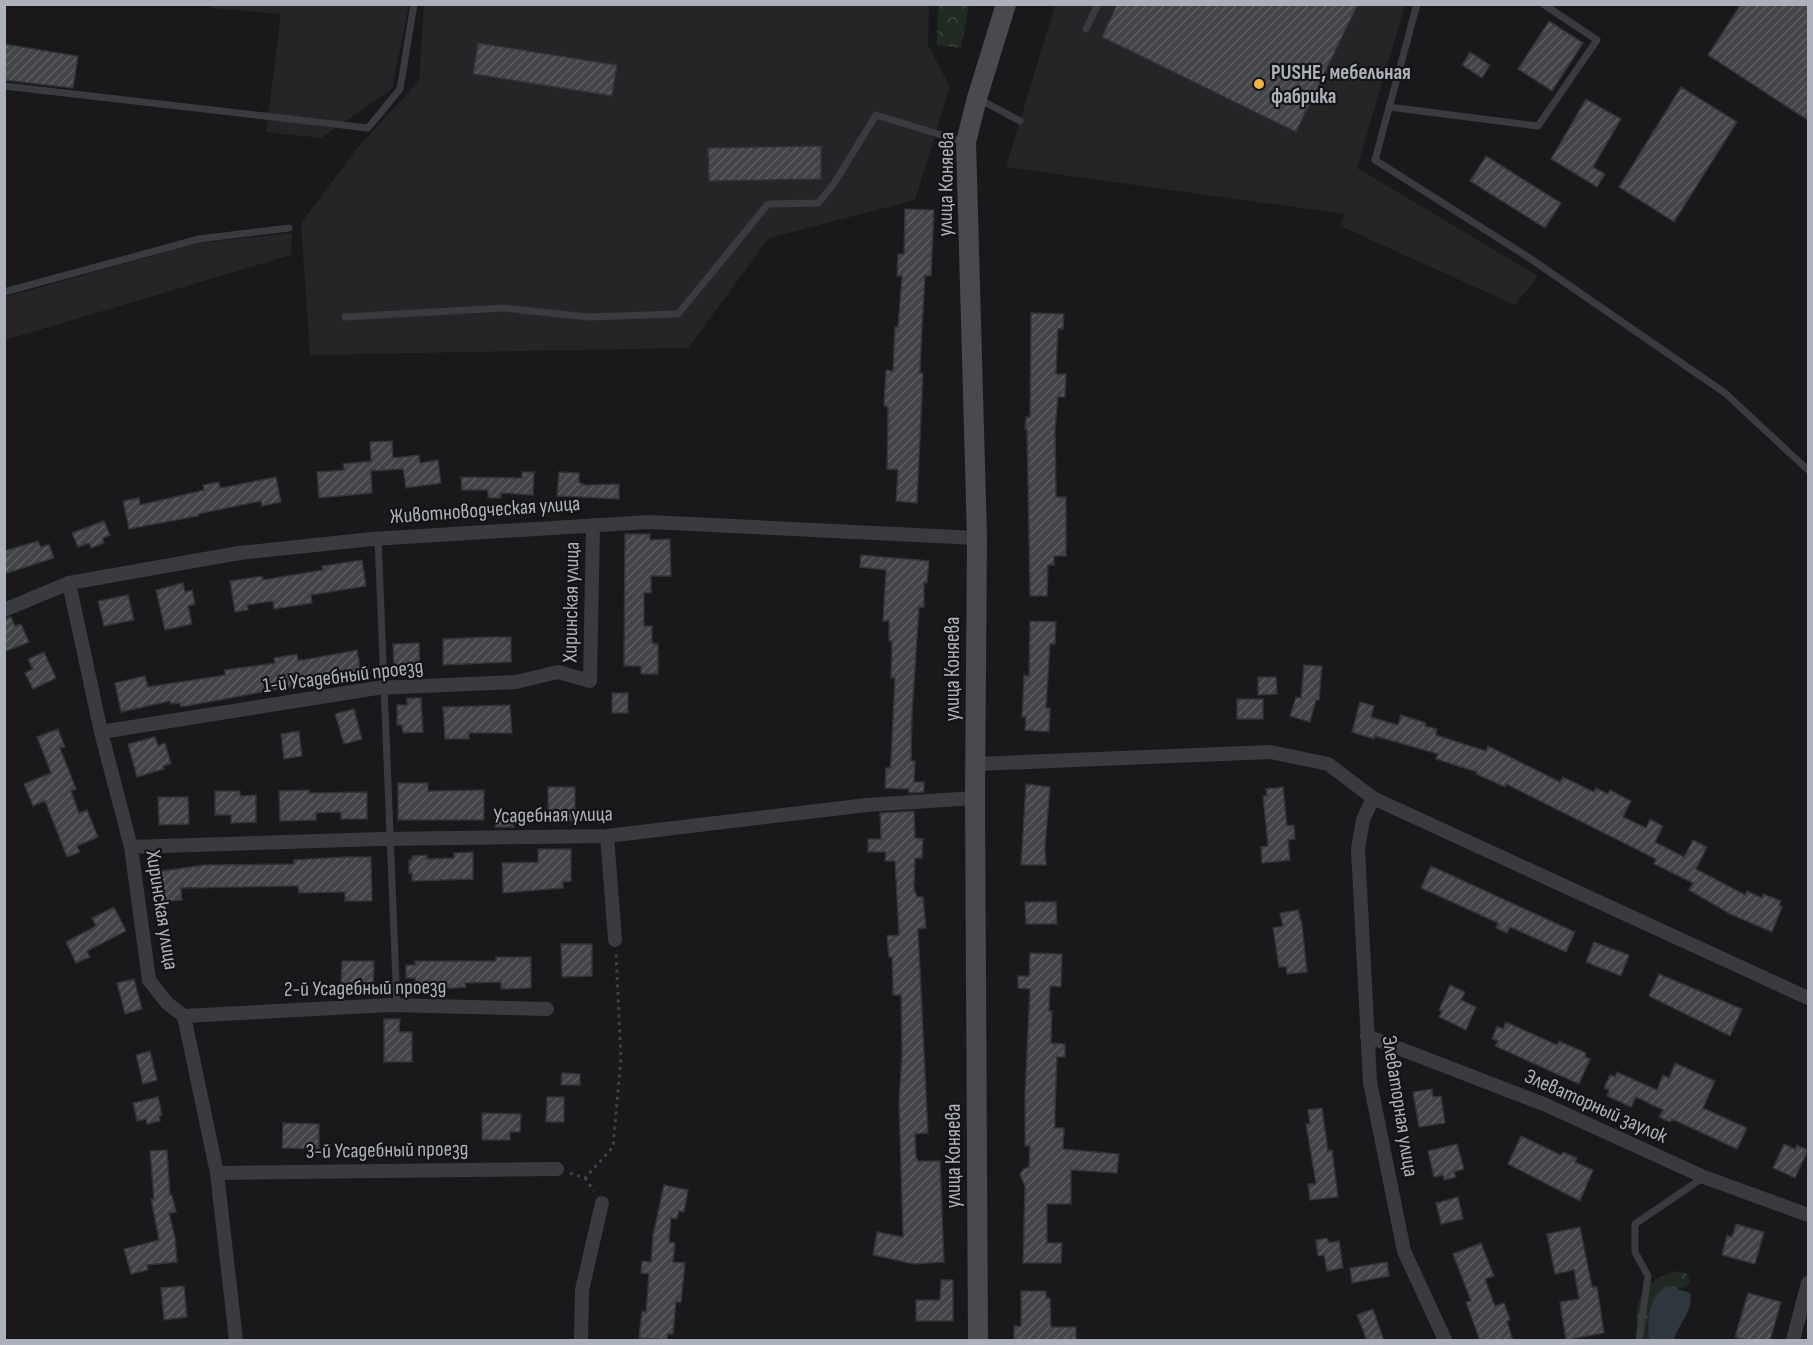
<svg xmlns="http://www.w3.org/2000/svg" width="1813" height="1345" font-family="'Sofia Sans Condensed',sans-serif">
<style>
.built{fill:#252528}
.forest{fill:url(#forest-crowns)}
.water{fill:#2f383f}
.building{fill:url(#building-hatch);stroke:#333337;stroke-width:1.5}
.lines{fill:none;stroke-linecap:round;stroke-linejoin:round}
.path{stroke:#404247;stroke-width:3;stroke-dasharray:3 4.5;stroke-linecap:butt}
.lane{stroke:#3a3b40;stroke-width:7}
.street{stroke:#3a3b40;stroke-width:14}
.secondary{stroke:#484a50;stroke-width:20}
.poi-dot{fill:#edb43f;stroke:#141417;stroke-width:2}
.labels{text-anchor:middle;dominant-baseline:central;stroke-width:4.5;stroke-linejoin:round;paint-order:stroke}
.poi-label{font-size:21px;font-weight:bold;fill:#acb1bb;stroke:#141417;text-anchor:start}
.street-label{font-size:21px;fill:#acb1bb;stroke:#141417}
</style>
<defs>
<pattern id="forest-crowns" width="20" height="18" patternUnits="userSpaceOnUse" patternTransform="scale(1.5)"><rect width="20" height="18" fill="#212a22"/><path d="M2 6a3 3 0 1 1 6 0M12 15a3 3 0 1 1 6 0" fill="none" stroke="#3f4640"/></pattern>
<pattern id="building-hatch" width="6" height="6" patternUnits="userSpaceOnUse" patternTransform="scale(1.5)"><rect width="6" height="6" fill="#434448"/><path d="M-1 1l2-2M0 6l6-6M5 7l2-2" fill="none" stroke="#5b5d60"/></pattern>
</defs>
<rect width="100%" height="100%" fill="#19191b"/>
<path class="built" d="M211,4L409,5L392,89L321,138L266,132L281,14L211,8Z
M424,5H929L928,45L950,87L915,200L769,238L688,348L310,355L301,223L358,147L419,81Z
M1055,5H1405L1357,168L1538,276L1515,305L1340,226L1345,214L1006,167Z
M292,233L291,255L5,340V297L199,243Z"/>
<path class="forest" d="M938,5H969L961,48L937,45Z
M1677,1271L1687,1274L1690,1281L1687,1287L1680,1288L1653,1302L1647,1327L1649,1340H1639C1632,1303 1639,1282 1677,1271Z"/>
<path class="water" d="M1667,1286L1690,1293C1694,1311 1678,1324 1674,1340H1649C1647,1322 1649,1295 1667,1286Z"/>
<path class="building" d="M1117,4H1358L1296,132L1102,37Z
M1741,4H1809V121L1708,55Z
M1549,21L1583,43L1552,91L1518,69Z
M478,43L617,65L612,96L473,74Z
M4,44L78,56L73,88L4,80Z
M1470,52L1490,65L1482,78L1462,65Z
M1681,87L1737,122L1674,222L1619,187Z
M1586,99L1621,119L1593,167L1605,174L1597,187L1551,159Z
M821,146V179L709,181L708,148Z
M1486,156L1561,203L1545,228L1470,181Z
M905,209L934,210L931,276H925L922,329L920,373H923L917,503L896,501L898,470L887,469L888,407L884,406L886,370L893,371L895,327H898L902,276H897L898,254H904Z
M1031,313L1064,314L1063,329H1058L1056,374H1066L1065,397H1058L1055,430L1056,497H1066V556H1054V565H1048L1047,596H1030L1027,429H1025L1026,417H1030Z
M392,441L393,458L419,455L420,463L438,460L441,483L406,488L403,469L371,471L372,493L319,498L317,472L344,470L343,464L371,461L370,442Z
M522,472H534L533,495L501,493V498H488V490H462L461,477L522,478Z
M559,472L579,473V482L584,485L619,484V499L557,496Z
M276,477L281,502L262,506L261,501L198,514V516L129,529L123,501L139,498L140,505L204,490L203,485L219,482L220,488Z
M104,521L110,535L103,538L104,543L91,548L89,543L78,547L72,533Z
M625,534H650V540L670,539L671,576H651V593H644V626H652V643L658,644V674H641V666H624Z
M38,541L41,547L49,544L54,558L4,574V551Z
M861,555L929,561L927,583H924V607H919L912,714L911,761H915L914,782H924V792L909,793V789L885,788L886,768H890L891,760L895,678H891L892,641H889V621H883L886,570L860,567Z
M362,560L366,586L311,595L312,603L274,609L273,601L247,605L248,610L235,612L230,581L262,576L263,580L323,570L322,566Z
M183,583L185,592L192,590L195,604L188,606L192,624L165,630L156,590Z
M128,595L134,620L104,626L98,601Z
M11,617L15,626L21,624L29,642L4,652V619Z
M1030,621L1056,622L1055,644H1050L1046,708H1050L1049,732L1025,730L1026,717H1022L1024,675L1029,676Z
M489,637H511V662L443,665V639Z
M419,643L420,669L394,670L393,644Z
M357,650L362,677L328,683V680L181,707L180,703L171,704L170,701L121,712L115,683L145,676L148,687L225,675V670L275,663L274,658L297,654L298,660H303Z
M44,652L56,678L33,689L25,673L33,669L28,659Z
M1304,665L1322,666L1319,700H1316L1310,722L1290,716L1296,697L1301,698Z
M1258,677H1276L1277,694L1258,695Z
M612,693H628V713H612Z
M407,698H421L423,732L403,733L402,725H397V705H407Z
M1237,699H1263V719H1237Z
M1360,702L1374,706L1371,717L1398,725L1401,715L1426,723L1425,726L1437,729L1436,735L1486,751L1488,746L1560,782L1563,777L1594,792L1596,788L1608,794L1610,790L1631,801L1623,817L1646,828L1650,819L1663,826L1655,842L1684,857L1693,840L1707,847L1696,869L1745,895L1747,891L1762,898L1763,894L1781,901L1779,905L1782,907L1772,932L1730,914L1689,890L1693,883L1654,864L1656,859L1506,784L1505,787L1476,774L1477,772L1436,759L1438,754L1375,736L1374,739L1352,732Z
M510,705L512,733H469V739H445L443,707Z
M354,709L362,739L344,744L335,714Z
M58,729L65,747L60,748L76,789L71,791L79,813L87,810L98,837L77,846L80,852L67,857L45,801L33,806L24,784L51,773L37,737Z
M299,731L302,756L284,759L281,734Z
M155,737L158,746L165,743L171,764L163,766L164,769L137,777L128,744Z
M398,783H428V791L484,790V820H398Z
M1026,784L1050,787L1045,848L1046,865H1021Z
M548,787H575V821H548Z
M1283,787L1287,826L1294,825L1295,839L1288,840L1290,860L1262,863L1261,847L1268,846L1263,796H1267L1266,789Z
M309,790V793L367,792V819H341V812L316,813V820L280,821L279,791Z
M215,791H240V796L256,795V822L231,823V815H215Z
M158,797H188L189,824L159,825Z
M914,811L915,838L923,839L922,858H915L914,888L917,897H923L926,928L918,929L928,1133L915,1134L916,1157L918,1161H940L944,1262L913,1264L873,1255L877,1232L903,1237L899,1103L902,1054L901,995H893L892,957H889L887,936L899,935L895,861H885L886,852H868V839H881L880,813Z
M495,814H513L514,827H495Z
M538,849H571V881L563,882V888L503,893L502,863L538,862Z
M473,852V879L412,881V873H409V860H412V856L427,855V859L454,858V853Z
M344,857H371L372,901H345V892L299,893L298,886H295L181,888L182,900L158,902L155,872L205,865L294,864V860Z
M1431,866L1575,932L1566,952L1510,927L1507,933L1496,928L1498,923L1421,888Z
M1025,902H1056L1057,924H1026Z
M114,907L126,931L87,951L90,957L76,963L66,942L96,926L92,918Z
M1298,910L1302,925L1307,972L1287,974L1286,967H1279L1273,928L1283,926L1280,913Z
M1594,942L1629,955L1621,976L1586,962Z
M561,944H592V976L562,977Z
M1030,953L1062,954L1061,987L1050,986L1049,1011H1052L1051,1043L1065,1044V1057H1057L1055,1109V1128H1064L1063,1149L1119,1154L1117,1173L1071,1170V1204H1047V1243H1062L1061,1263H1023L1025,1187L1020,1174L1023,1169L1029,1167L1030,1146H1025V1092L1030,989L1018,988V976H1029Z
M496,957H531V988L501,989V982L465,983L466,987L415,991V978H406V965H415V961H496Z
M342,961H374L373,989L341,988Z
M1659,974L1742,1009L1730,1036L1649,996Z
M134,979L142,1009L125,1014L117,983Z
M1450,985L1465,992L1461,1000L1476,1007L1466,1030L1439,1017L1442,1011L1439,1010Z
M384,1019H400L399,1032H412V1062H384Z
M1506,1022L1557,1045L1559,1041L1586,1053L1585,1057L1590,1059L1579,1084L1495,1046L1498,1041L1492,1039L1497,1026L1503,1029Z
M150,1051L157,1080L143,1084L136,1055Z
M1675,1063L1715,1081L1703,1108L1747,1128L1737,1149L1672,1119L1670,1122L1659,1117L1663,1110L1636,1097L1631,1107L1607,1096L1609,1090L1604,1088L1610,1075L1615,1077L1617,1072L1657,1090L1663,1075L1669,1078Z
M562,1073L580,1074V1085H561Z
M1432,1089L1433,1097L1441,1096L1445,1123L1419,1127L1413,1092Z
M158,1097L162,1115L159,1116L160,1121L147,1124L146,1119L137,1121L133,1103Z
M547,1097H564V1122H546Z
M1322,1108L1328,1151L1332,1150L1338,1197L1310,1200L1308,1184H1316L1306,1124H1310L1308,1110Z
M482,1113L521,1114L520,1132H510V1140H482Z
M283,1123L319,1124V1149L282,1148Z
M1521,1136L1561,1155L1563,1152L1577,1158L1575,1162L1593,1170L1580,1201L1508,1164Z
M1457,1144L1464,1169L1454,1172L1456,1177L1444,1180L1443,1175L1434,1177L1428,1151Z
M1784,1144L1795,1149L1797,1145L1808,1150L1795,1178L1773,1168Z
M167,1150L170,1195H172L176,1212L169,1213L175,1237L177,1262L147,1265L148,1270L131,1274L124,1249L159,1240L151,1199H154L150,1151Z
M664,1185L688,1190L684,1212L679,1211L677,1219L671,1218L669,1242L675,1243L673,1262L685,1263L681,1302H676L673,1334H668L667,1340L639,1338L642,1311L646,1312L649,1274L641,1273L642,1261L651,1262L653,1235Z
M1458,1197L1463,1219L1441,1224L1436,1203Z
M1736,1224L1764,1232L1755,1264L1722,1255L1727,1235L1732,1237Z
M1580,1227L1592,1287H1597L1604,1333L1566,1340L1560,1302L1579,1299L1574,1270L1555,1274L1547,1234Z
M1327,1238L1329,1243L1339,1241L1343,1268L1327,1271L1324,1255L1318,1256L1316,1240Z
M1481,1243L1494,1276L1485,1279L1495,1306L1504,1303L1510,1320L1507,1321L1513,1341H1480L1466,1302L1471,1301L1453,1254Z
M1387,1262L1389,1276L1352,1283L1350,1268Z
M941,1280H953V1321H916V1300H940Z
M184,1286L187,1317L164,1320L161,1288Z
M1021,1291H1046V1298H1050L1051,1327H1076V1340L1014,1341V1326H1021Z
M1748,1293L1781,1302L1770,1341H1748L1735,1337Z
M1373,1309L1384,1341H1367L1357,1315Z"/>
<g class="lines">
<path class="path" d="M570,1173L585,1178L613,1147L621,1058L616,954
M585,1178L594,1191"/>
<path class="lane" d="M1417,4L1375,160L1528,257L1725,393L1808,470
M1086,29L1098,4
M4,86L368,128L400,89L414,4
M979,99L1020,121
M1389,107L1538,126L1597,40L1543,4
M4,292L199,239L289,228
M345,317L504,308L588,317L678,314L768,204L818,203L833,185L876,115L964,142
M378,538L397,1006
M1639,1340L1648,1276L1635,1252V1224L1704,1177"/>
<path class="street" d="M69,583L101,732L131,847L149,980L167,1003L184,1016L217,1173L236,1340
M4,610L69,583L239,553L372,539L649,522L977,538
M101,732L377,688L516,682L558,672L590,681L593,525
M976,764L1271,752L1328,764L1373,798L1808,998
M1373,798L1363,820L1358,849L1370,1082L1404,1251L1445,1340
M607,836L615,940
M131,847L381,839L607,836L867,805L975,798
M184,1016L390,1005L547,1009
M1367,1036L1546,1105L1704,1177L1808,1215
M217,1173L557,1169
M581,1340L582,1290L602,1203
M1793,1340L1808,1283"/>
<path class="secondary" d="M978,1340L975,798L977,538L966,142L977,98L1006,4"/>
</g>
<circle class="poi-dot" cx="1259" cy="84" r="6"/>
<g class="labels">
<g class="poi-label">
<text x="1271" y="72">PUSHE, мебельная<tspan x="1271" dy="24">фабрика</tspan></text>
</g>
<g class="street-label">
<text transform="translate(946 184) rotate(-89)">улица Коняева</text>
<text transform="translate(485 510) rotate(-4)">Животноводческая улица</text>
<text transform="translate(571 602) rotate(-89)">Хиринская улица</text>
<text transform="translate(952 669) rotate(-90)">улица Коняева</text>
<text transform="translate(343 676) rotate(-7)">1-й Усадебный проезд</text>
<text transform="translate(553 815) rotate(-1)">Усадебная улица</text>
<text transform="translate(162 910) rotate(81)">Хиринская улица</text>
<text transform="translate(365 988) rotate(-1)">2-й Усадебный проезд</text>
<text transform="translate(1400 1106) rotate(81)">Элеваторная улица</text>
<text transform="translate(1596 1106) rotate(24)">Элеваторный заулок</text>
<text transform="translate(387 1150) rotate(-1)">3-й Усадебный проезд</text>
<text transform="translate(953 1156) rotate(-90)">улица Коняева</text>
</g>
</g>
<rect width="1813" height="1345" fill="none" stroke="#acb1bb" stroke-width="12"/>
</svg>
